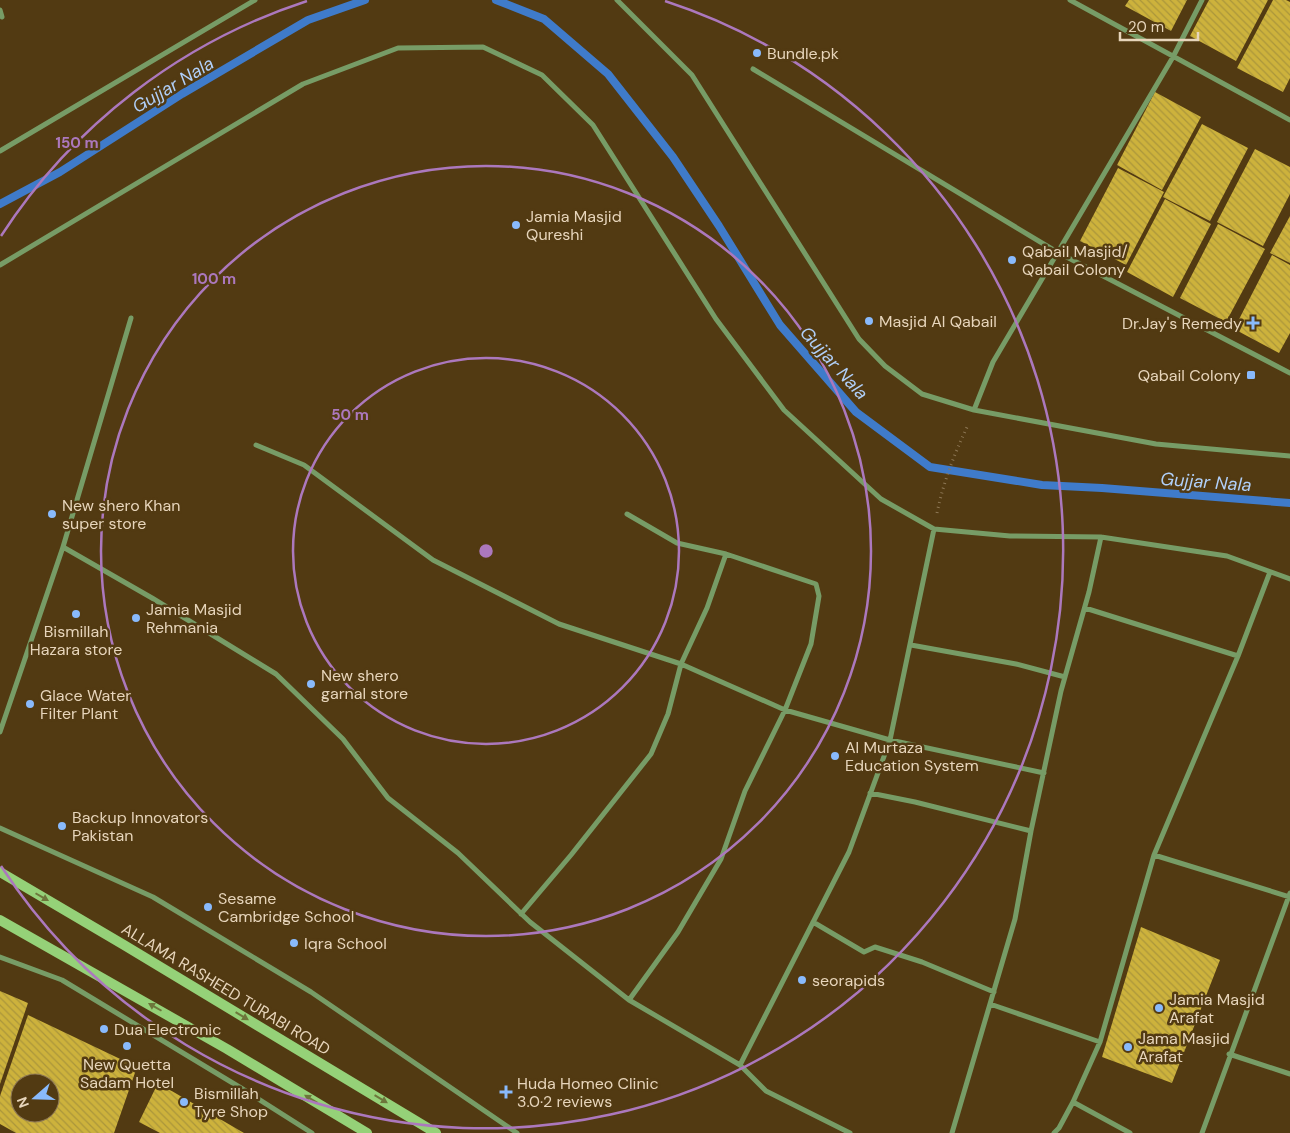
<svg xmlns="http://www.w3.org/2000/svg" width="1290" height="1133" font-family="'DM Sans',sans-serif">
<style>
.lines{fill:none;stroke-linecap:round;stroke-linejoin:round}
.stream{stroke:#3f7bca;stroke-width:8}
.building{fill:url(#building-back-hatch);fill-rule:evenodd}
.path{stroke:#8d7755;stroke-width:3;stroke-dasharray:1 4;stroke-linecap:butt}
.minor{stroke:#779c66;stroke-width:5}
.secondary{stroke:#95d178;stroke-width:10}
.oneway{fill:#6d763b}
.ring{fill:none;stroke:#ac78bd;stroke-width:2.5}
.poi-dot{fill:#89bafc;stroke:#523a12;stroke-width:2}
.labels{text-anchor:middle;dominant-baseline:central;stroke-width:5;stroke-linejoin:round;paint-order:stroke}
.poi-label{font-size:16px;fill:#e7d5bb;stroke:#523a12;text-anchor:start}
.street-label{font-size:16px;fill:#e7d5bb;stroke:#523a12}
.water-label{font-size:18px;font-style:italic;fill:#b0cff8;stroke:#523a12}
.centre{fill:#ac78bd;stroke:#523a12;stroke-width:2.5}
.ring-label{font-size:15px;text-anchor:middle;font-weight:bold;fill:#ac78bd;stroke:#523a12;stroke-width:5;stroke-linejoin:round;paint-order:stroke}
</style>
<defs>
<pattern id="building-back-hatch" width="6" height="6" patternUnits="userSpaceOnUse" patternTransform="scale(1.25)"><rect width="6" height="6" fill="#cdb23c"/><path d="M-1 5l2 2M0 0l6 6M5-1l2 2" fill="none" stroke="#ab963b"/></pattern>
</defs>
<rect width="100%" height="100%" fill="#523a12"/>
<g class="lines">
<path class="stream" d="M496,0L544,19L608,74L673,157L719,226L780,325L856,412L930,467L1042,485L1102,488L1290,503
M0,204L60,172L182,94L308,20L365,0"/>
</g>
<path class="building" d="M1129,0H1187L1171,31L1125,6Z
M1209,0H1268L1236,61L1190,36Z
M1273,0H1286L1290,2V78L1283,92L1237,68Z
M1155,92L1201,117L1162,190L1117,165Z
M1202,124L1248,148L1210,221L1163,197Z
M1255,149L1290,167V194L1263,246L1217,222Z
M1118,168L1164,192L1126,265L1080,241Z
M1165,199L1211,224L1173,297L1127,272Z
M1290,216V263L1270,253Z
M1218,224L1265,249L1226,322L1180,298Z
M1272,255L1290,265V333L1279,353L1234,329Z
M1141,927L1220,960L1172,1083L1102,1057Z
M0,991L28,1003L0,1084Z
M28,1015L137,1067L114,1133H16L0,1124V1096ZM20,1083H50V1113H20Z
M158,1083L244,1133H160L139,1122Z"/>
<g class="lines">
<path class="path" d="M937,513C944,480 954,455 968,425"/>
<path class="minor" d="M617,0L692,75L859,339L885,366L922,394L974,410L1156,444L1290,456
M1070,0L1290,120
M0,10L2,17
M753,69L1057,252L1290,373
M0,151L255,0
M0,265L303,84L398,48L483,47L542,75L593,125L716,319L784,410L881,499L934,529L1010,536L1101,537L1227,556L1290,579
M974,410L993,362L1173,57L1202,0
M256,445L304,465L433,560L559,624L681,664L785,710L890,740L1044,773
M627,514L677,543L726,554L816,584L819,596L811,644L785,710L745,791L721,859L678,932L629,1000
M63,547L152,598L276,674L343,739L388,798L458,853L530,922L629,1000L740,1065L766,1091L850,1133
M1085,608L1238,656
M911,645L1016,664L1065,677
M0,732L63,547L131,318
M870,793L915,802L1031,831
M0,828L153,897L311,992L517,1133
M1154,855L1290,897
M521,914L571,855L651,754L668,714L681,664L707,608L726,554
M813,922L864,952L875,947L922,962L994,992
M0,957L62,980L241,1088L312,1133
M990,1004L1100,1042
M1229,1054L1290,1074
M740,1065L849,852L890,740L934,529
M1073,1102L1130,1133
M952,1133L1015,919L1031,831L1061,691L1089,592L1101,537
M1054,1133L1059,1128L1073,1102L1100,1042L1154,855L1238,656L1270,572
M1202,1133L1290,893"/>
<path class="secondary" d="M0,872L124,945L436,1133
M0,920L227,1049L367,1133"/>
</g>
<defs><path id="oneway-solid" d="M-6-.8H1V-3.2L6.5 0L1 3.2V.8H-6Z" transform="scale(1.25)"/></defs>
<g class="oneway">
<use href="#oneway-solid" transform="translate(42 897) rotate(30)"/>
<use href="#oneway-solid" transform="translate(155 1007) rotate(-150)"/>
<use href="#oneway-solid" transform="translate(242 1016) rotate(31)"/>
<use href="#oneway-solid" transform="translate(311 1099) rotate(-149)"/>
<use href="#oneway-solid" transform="translate(381 1099) rotate(31)"/>
</g>
<g class="ring">
<circle cx="486" cy="551" r="193"/>
<circle cx="486" cy="551" r="385"/>
<path d="M1 236A578 578 0 0 1 307 1M665 1A578 578 0 1 1 1 866"/>
</g>
<g class="poi-dot">
<circle cx="757" cy="53" r="5"/>
<circle cx="516" cy="225" r="5"/>
<circle cx="1012" cy="260" r="5"/>
<circle cx="869" cy="321" r="5"/>
<path d="M1250.5 315.5h5v5h5v5h-5v5h-5v-5h-5v-5h5z"/>
<rect x="1246" y="370" width="10" height="10" rx="2.5"/>
<circle cx="52" cy="514" r="5"/>
<circle cx="76" cy="614" r="5"/>
<circle cx="136" cy="618" r="5"/>
<circle cx="311" cy="684" r="5"/>
<circle cx="30" cy="704" r="5"/>
<circle cx="835" cy="756" r="5"/>
<circle cx="62" cy="826" r="5"/>
<circle cx="208" cy="907" r="5"/>
<circle cx="294" cy="943" r="5"/>
<circle cx="802" cy="980" r="5"/>
<circle cx="1159" cy="1008" r="5"/>
<circle cx="104" cy="1029" r="5"/>
<circle cx="127" cy="1046" r="5"/>
<circle cx="1128" cy="1047" r="5"/>
<path d="M503.5 1084.5h5v5h5v5h-5v5h-5v-5h-5v-5h5z"/>
<circle cx="184" cy="1102" r="5"/>
</g>
<g class="labels">
<g class="poi-label">
<text x="767" y="53">Bundle.pk</text>
<text x="526" y="216">Jamia Masjid<tspan x="526" dy="18">Qureshi</tspan></text>
<text x="1022" y="251">Qabail Masjid/<tspan x="1022" dy="18">Qabail Colony</tspan></text>
<text x="879" y="321">Masjid Al Qabail</text>
<text x="1242" y="323" text-anchor="end">Dr.Jay's Remedy</text>
<text x="1241" y="375" text-anchor="end">Qabail Colony</text>
<text x="62" y="505">New shero Khan<tspan x="62" dy="18">super store</tspan></text>
<text x="146" y="609">Jamia Masjid<tspan x="146" dy="18">Rehmania</tspan></text>
<text x="76" y="631" text-anchor="middle">Bismillah<tspan x="76" dy="18">Hazara store</tspan></text>
<text x="321" y="675">New shero<tspan x="321" dy="18">garnal store</tspan></text>
<text x="40" y="695">Glace Water<tspan x="40" dy="18">Filter Plant</tspan></text>
<text x="845" y="747">Al Murtaza<tspan x="845" dy="18">Education System</tspan></text>
<text x="72" y="817">Backup Innovators<tspan x="72" dy="18">Pakistan</tspan></text>
<text x="218" y="898">Sesame<tspan x="218" dy="18">Cambridge School</tspan></text>
<text x="304" y="943">Iqra School</text>
<text x="812" y="980">seorapids</text>
<text x="1169" y="999">Jamia Masjid<tspan x="1169" dy="18">Arafat</tspan></text>
<text x="114" y="1029">Dua Electronic</text>
<text x="1138" y="1038">Jama Masjid<tspan x="1138" dy="18">Arafat</tspan></text>
<text x="127" y="1064" text-anchor="middle">New Quetta<tspan x="127" dy="18">Sadam Hotel</tspan></text>
<text x="517" y="1083">Huda Homeo Clinic<tspan x="517" dy="18">3.0·2 reviews</tspan></text>
<text x="194" y="1093">Bismillah<tspan x="194" dy="18">Tyre Shop</tspan></text>
</g>
<g class="street-label">
<text transform="translate(226 989) rotate(31)">ALLAMA RASHEED TURABI ROAD</text>
</g>
<g class="water-label">
<text transform="translate(173 85) rotate(-31)">Gujjar Nala</text>
<text transform="translate(834 363) rotate(48)">Gujjar Nala</text>
<text transform="translate(1206 482) rotate(4)">Gujjar Nala</text>
</g>
</g>
<circle cx="486" cy="551" r="8" class="centre"/>
<g class="ring-label">
<text x="77" y="148">150 m</text>
<text x="214" y="284">100 m</text>
<text x="350" y="420">50 m</text>
</g>
<g transform="translate(35 1098) rotate(250)"><circle r="24" fill="#523a12" stroke="#8e7856"/>
<path d="M0-4L9 19L0 12L-9 19Z" fill="#89bafc"/>
<text y="-8" font-size="14" font-weight="bold" text-anchor="middle" fill="#e7d5bb">N</text>
</g>
<path d="M1120 32v8h78v-8" fill="none" stroke="#e7d5bb" stroke-width="2.5"/>
<text x="1128" y="32" font-size="15" fill="#e7d5bb" stroke="#523a12" stroke-width="4" paint-order="stroke">20 m</text>
</svg>
